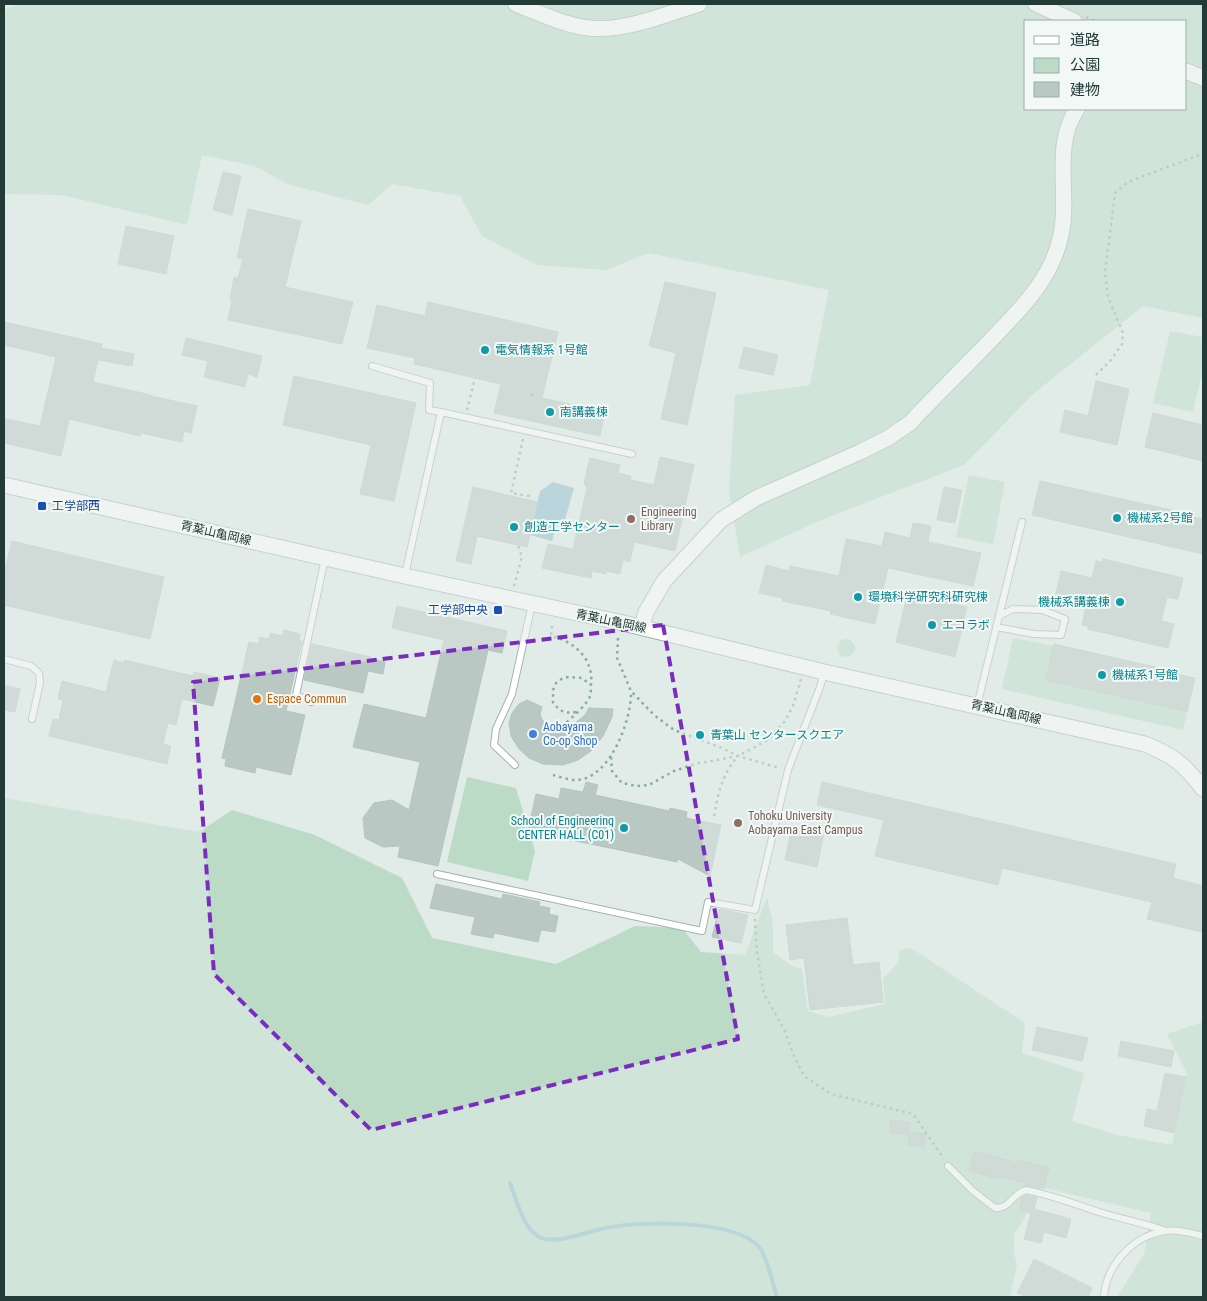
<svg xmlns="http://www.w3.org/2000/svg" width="1207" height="1301" font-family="'Roboto Condensed','Noto Sans JP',sans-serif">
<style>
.green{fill:#bbdbc7;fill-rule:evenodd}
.water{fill:#8bbdce}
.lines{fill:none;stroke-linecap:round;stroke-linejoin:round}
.stream{stroke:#8bbdce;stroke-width:4}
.building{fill:#bac8c4;stroke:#b4c4bf}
.service-casing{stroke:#a4b3af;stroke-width:8}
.tertiary-casing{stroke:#a4b3af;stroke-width:17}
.path{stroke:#83ada4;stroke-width:2.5;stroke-dasharray:2.5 4;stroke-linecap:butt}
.service{stroke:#fff;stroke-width:6}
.tertiary{stroke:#fff;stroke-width:15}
.marked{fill:none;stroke:#7b2cbf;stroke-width:4;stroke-dasharray:10 6;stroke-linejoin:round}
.culture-dot{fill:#0f9aa8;stroke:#f1f8f5;stroke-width:2}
.transit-dot{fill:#1a4fb4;stroke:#f1f8f5;stroke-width:2}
.education-dot{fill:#8d6e63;stroke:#f1f8f5;stroke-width:2}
.food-dot{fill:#e8710a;stroke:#f1f8f5;stroke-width:2}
.shop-dot{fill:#3f7fe0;stroke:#f1f8f5;stroke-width:2}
.labels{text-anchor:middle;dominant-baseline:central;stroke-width:4;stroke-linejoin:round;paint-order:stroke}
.culture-label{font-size:12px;fill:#0d838f;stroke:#f1f8f5;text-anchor:start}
.transit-label{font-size:12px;fill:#164399;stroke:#f1f8f5;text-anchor:start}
.education-label{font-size:12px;fill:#785e54;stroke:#f1f8f5;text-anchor:start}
.street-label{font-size:12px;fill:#223b37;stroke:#f1f8f5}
.food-label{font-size:12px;fill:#c56008;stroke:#f1f8f5;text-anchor:start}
.shop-label{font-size:12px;fill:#366cbe;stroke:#f1f8f5;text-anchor:start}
</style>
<rect width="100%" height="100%" fill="#e1ebe8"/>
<path class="green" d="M18,4H1203V318L1143,306L1033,394L964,465L821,520L740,557L729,490L735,395L810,385L829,290L648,253L606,270L537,265L482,236L460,196L392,184L368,205L287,184L255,166L202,155L187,225L62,195L4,194V10ZM1026,21H1186V109H1026Z
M1170,331L1203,337V369L1193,412L1153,403Z
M969,475L1005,482L993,544L956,537Z
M1013,638L1054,646L1046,680L1187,713L1183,730L1002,689Z
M837 648a9 9 0 1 1 18 0a9 9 0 1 1-18 0Z
M467,777L516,788L535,851L528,881L447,862Z
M4,798L199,832L232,810L315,835L402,878L432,938L556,964L635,926L682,928L701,952L745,955L767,897L773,924V952L792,966L802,969L808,1011L828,1017L885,1004L883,978L898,963L900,950L911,948L1025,1023L1022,1053L1084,1073L1072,1121L1118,1135L1172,1145L1187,1073L1167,1034L1203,1022V1297H1117L1144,1254L1151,1213L1044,1188L1014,1234V1253L1017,1264L1010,1297H4Z"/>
<path class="water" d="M553,482L574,488L564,523L557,522L552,541L530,535L540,491Z"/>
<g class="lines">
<path class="stream" d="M510,1183C516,1199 524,1231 541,1238C556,1244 585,1233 601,1229C636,1221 734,1218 759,1247C767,1256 773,1285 777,1297"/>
</g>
<path class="building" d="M223,172L241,176L232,215L213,210Z
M248,209L301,221L285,287L353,302L342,344L228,320L232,299H230L234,277L238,278L243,259L237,258Z
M126,226L174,236L166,274L118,264Z
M665,282L716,293L687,425L661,419L676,353L649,346Z
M428,302L558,332L542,398L605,412L600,436L494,413L501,384L414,364L415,358L367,348L377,305L425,316Z
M4,322L102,344L101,348L134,354L132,366L98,360L93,382L151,395V396L197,406L191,433L184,431L182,442L141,433L140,436L69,419L61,456L4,443V422H5L6,419L40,426L56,357L4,345Z
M186,338L262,356L257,377L248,374L245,387L204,377L208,361L182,355Z
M744,347L778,355L773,375L739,368Z
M294,376L416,403L394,501L360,494L371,445L283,425Z
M1096,381L1129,389L1117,445L1060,432L1065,410L1088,416Z
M1153,413L1203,425V461L1145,447Z
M660,457L694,465L675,551L634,542L630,562L623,560L620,574L606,571V574L592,571L591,578L542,568L548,544L573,549L587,488L584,483L590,458L620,465L618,473L631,476L630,480L654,485Z
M1040,481L1190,514V516L1203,519V554L1032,515Z
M473,487L537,502L527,547L477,536L471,564L456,561Z
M944,487L962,490L955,523L937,520Z
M913,523L931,526L928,542L981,553L973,586L888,568L875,624L830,614L831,611L782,601L783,598L759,593L766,565L789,571L790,566L839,576L846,539L882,546L885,532L910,538Z
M12,541L164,577L150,639L4,605V574Z
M1103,559L1183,578L1178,599L1167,597L1161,621L1174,624L1168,648L1088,629V626L1082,625L1086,605L1055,598L1061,571L1092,578L1096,561L1102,562Z
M908,592L967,607L955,657L896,642Z
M397,606L507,631L502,653L488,650L438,866L398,857L400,846L383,847L365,838L363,818L374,803L392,800L409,810L420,762L353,747L364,704L426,718L444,640L392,628Z
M284,630L300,634L299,641H302L286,711L305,715L291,775L256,767L255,773L225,766L226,759L222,758L249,642L258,644L260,637L269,639L270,633L283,636Z
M312,644L371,657V659L385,662L383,674L368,671L363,693L304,680Z
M1054,644L1159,668L1158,670L1195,678L1187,712L1046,680Z
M114,660L124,663V660L193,676L194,672L220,678L213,706L182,699L176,725L168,723L163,744L171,746L167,764L49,736L53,719L59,720L63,700L58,699L62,681L106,692Z
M4,685L20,689L15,712L4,710Z
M527,700L542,707L540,714L542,720L551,727L559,728L574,724L585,715L589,708L613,709L612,717L603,736L591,751L578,760L563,765L543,764L529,758L519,749L511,736L509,723L512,713L519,704Z
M586,782L598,785L595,795L669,811L670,808L687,812L686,818L721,825L710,876L678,859L677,862L528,831L536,794L559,799L561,788L583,792Z
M822,782L1176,864L1173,878L1203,886L1202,932L1147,919L1152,902L1002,868L998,885L875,856L884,820L817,805Z
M792,826L824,833L817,867L785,860Z
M436,884L502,899L503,894L540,902L539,906L550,908L549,914L558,916L555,932L541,930L538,942L494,933L493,938L471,934L475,917L430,908Z
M719,909L748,915L741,943L712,937Z
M847,918L853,965L879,962L883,1002L810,1010L804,958L790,960L786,925Z
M1037,1027L1088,1038L1082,1061L1032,1050Z
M1121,1041L1174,1051L1171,1067L1118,1056Z
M1165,1073L1186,1077L1174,1133L1144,1126L1147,1109L1157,1111Z
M891,1120L910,1122L908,1135L889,1133Z
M910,1132L926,1134L924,1148L908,1145Z
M974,1151L1018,1163V1160L1049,1168L1044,1188L1025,1185L1026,1183L999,1176L998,1179L969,1171Z
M1026,1195L1037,1198L1034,1209L1071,1219L1066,1238L1044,1232L1041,1243L1024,1239L1031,1213L1019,1210L1022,1197Z
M1034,1259L1092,1288L1088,1297H1027L1017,1293Z"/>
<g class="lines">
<g class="service-casing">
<path id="service" d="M372,366L430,383L429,410L441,412
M405,575L441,412L632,454
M996,627L1034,634L1061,635L1065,619L1042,610L1013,609L999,616
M4,659L31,666L39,673L40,683L32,719
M311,702L296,695L325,558
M977,706L1022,522
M515,765L494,745L496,729L512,694L532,604
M437,874L702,931L708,902L755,910L788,770L820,687L824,673
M948,1166L973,1191L995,1208C1012,1208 1011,1194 1026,1190C1051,1195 1075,1204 1099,1212C1121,1219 1144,1223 1166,1231
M1104,1297C1106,1265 1133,1236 1165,1231C1177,1229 1191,1233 1203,1236"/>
</g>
<g class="tertiary-casing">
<path id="tertiary" d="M516,4C539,13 564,25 589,28C624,32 666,14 699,4
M1036,4L1074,21
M1186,71L1203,78
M4,485L405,576L619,622L824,672L1145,744C1174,756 1184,764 1203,789
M642,627L646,612L664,581L721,520L756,498L860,452L888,438L910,423C935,396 962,370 987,344C1018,311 1051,282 1061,235C1070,194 1052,146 1077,109"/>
</g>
<path class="path" d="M1086,17L1096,21
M1096,375L1111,360L1122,344L1123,333L1108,297L1105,272L1115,193L1128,182L1199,155H1203
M532,396L533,391
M467,410L475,378
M523,439L511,493L529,496L528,500
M514,586L522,557L518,545
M552,626L551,636C574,641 594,659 591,684C591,688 591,693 590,696C587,705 571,718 564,725
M618,638L617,658L631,691L654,715L674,730L722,748L738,756L779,768
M576,712C565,714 560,711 553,703V690L556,683L563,678L569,677L582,678L591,685
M611,757L612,771L622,783L636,786L649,785L674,771L695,764L738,756L766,741L785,721L793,706L801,679
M553,775C560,777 569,780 576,780C610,779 631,721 631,693
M714,816C718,794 722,775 737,757
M755,919L757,952L764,994L784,1029L794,1056L804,1076L831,1094L913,1114L944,1159"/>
<use href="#service" class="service"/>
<use href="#tertiary" class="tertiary"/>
</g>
<path d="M0 0H1207V1301H0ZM663,625L738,1039L371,1130L214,974L193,682Z" fill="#e1ebe8" fill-opacity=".55" fill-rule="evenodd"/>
<path class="marked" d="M663,625L738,1039L371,1130L214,974L193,682Z"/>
<g class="culture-dot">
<circle cx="485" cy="350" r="5"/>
<circle cx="550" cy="412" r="5"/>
<circle cx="1117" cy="518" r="5"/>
<circle cx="514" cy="527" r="5"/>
<circle cx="858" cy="597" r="5"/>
<circle cx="1120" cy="602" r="5"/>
<circle cx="932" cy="625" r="5"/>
<circle cx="1102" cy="675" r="5"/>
<circle cx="700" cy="735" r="5"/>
<circle cx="624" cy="828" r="5"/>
</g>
<g class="transit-dot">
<rect x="37" y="501" width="10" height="10" rx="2.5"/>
<rect x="493" y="605" width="10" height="10" rx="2.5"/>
</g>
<g class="education-dot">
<circle cx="631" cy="519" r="5"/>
<circle cx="738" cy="823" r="5"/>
</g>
<circle class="food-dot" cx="257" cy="699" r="5"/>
<circle class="shop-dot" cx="533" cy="734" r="5"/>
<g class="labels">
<g class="culture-label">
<text x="495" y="350">電気情報系 1号館</text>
<text x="560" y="412">南講義棟</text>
<text x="1127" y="518">機械系2号館</text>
<text x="524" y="527">創造工学センター</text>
<text x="868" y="597">環境科学研究科研究棟</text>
<text x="1110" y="602" text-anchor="end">機械系講義棟</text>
<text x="942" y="625">エコラボ</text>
<text x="1112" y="675">機械系1号館</text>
<text x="710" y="735">青葉山 センタースクエア</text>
<text x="614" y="821" text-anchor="end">School of Engineering<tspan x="614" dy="14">CENTER HALL (C01)</tspan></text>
</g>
<g class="transit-label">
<text x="52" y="506">工学部西</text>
<text x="488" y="610" text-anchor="end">工学部中央</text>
</g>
<g class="education-label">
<text x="641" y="512">Engineering<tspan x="641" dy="14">Library</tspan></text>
<text x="748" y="816">Tohoku University<tspan x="748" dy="14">Aobayama East Campus</tspan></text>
</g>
<g class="street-label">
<text transform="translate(216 533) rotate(13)">青葉山亀岡線</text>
<text transform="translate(611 621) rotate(12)">青葉山亀岡線</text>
<text transform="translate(1006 712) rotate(13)">青葉山亀岡線</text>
</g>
<g class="food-label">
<text x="267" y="699">Espace Commun</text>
</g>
<g class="shop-label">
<text x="543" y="727">Aobayama<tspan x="543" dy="14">Co-op Shop</tspan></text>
</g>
</g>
<rect width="1207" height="1301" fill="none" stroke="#223b37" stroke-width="10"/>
<rect x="1024" y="20" width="162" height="90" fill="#f1f8f5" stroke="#9eaca9"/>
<rect x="1034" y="36" width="25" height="8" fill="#ffffff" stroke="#9eaca9"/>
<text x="1070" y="45" font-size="15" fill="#223b37">道路</text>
<rect x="1034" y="58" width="25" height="15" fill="#bbdbc7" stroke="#9eaca9"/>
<text x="1070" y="70" font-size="15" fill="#223b37">公園</text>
<rect x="1034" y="82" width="25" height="15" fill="#bac8c4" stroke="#9eaca9"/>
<text x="1070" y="95" font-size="15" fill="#223b37">建物</text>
</svg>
